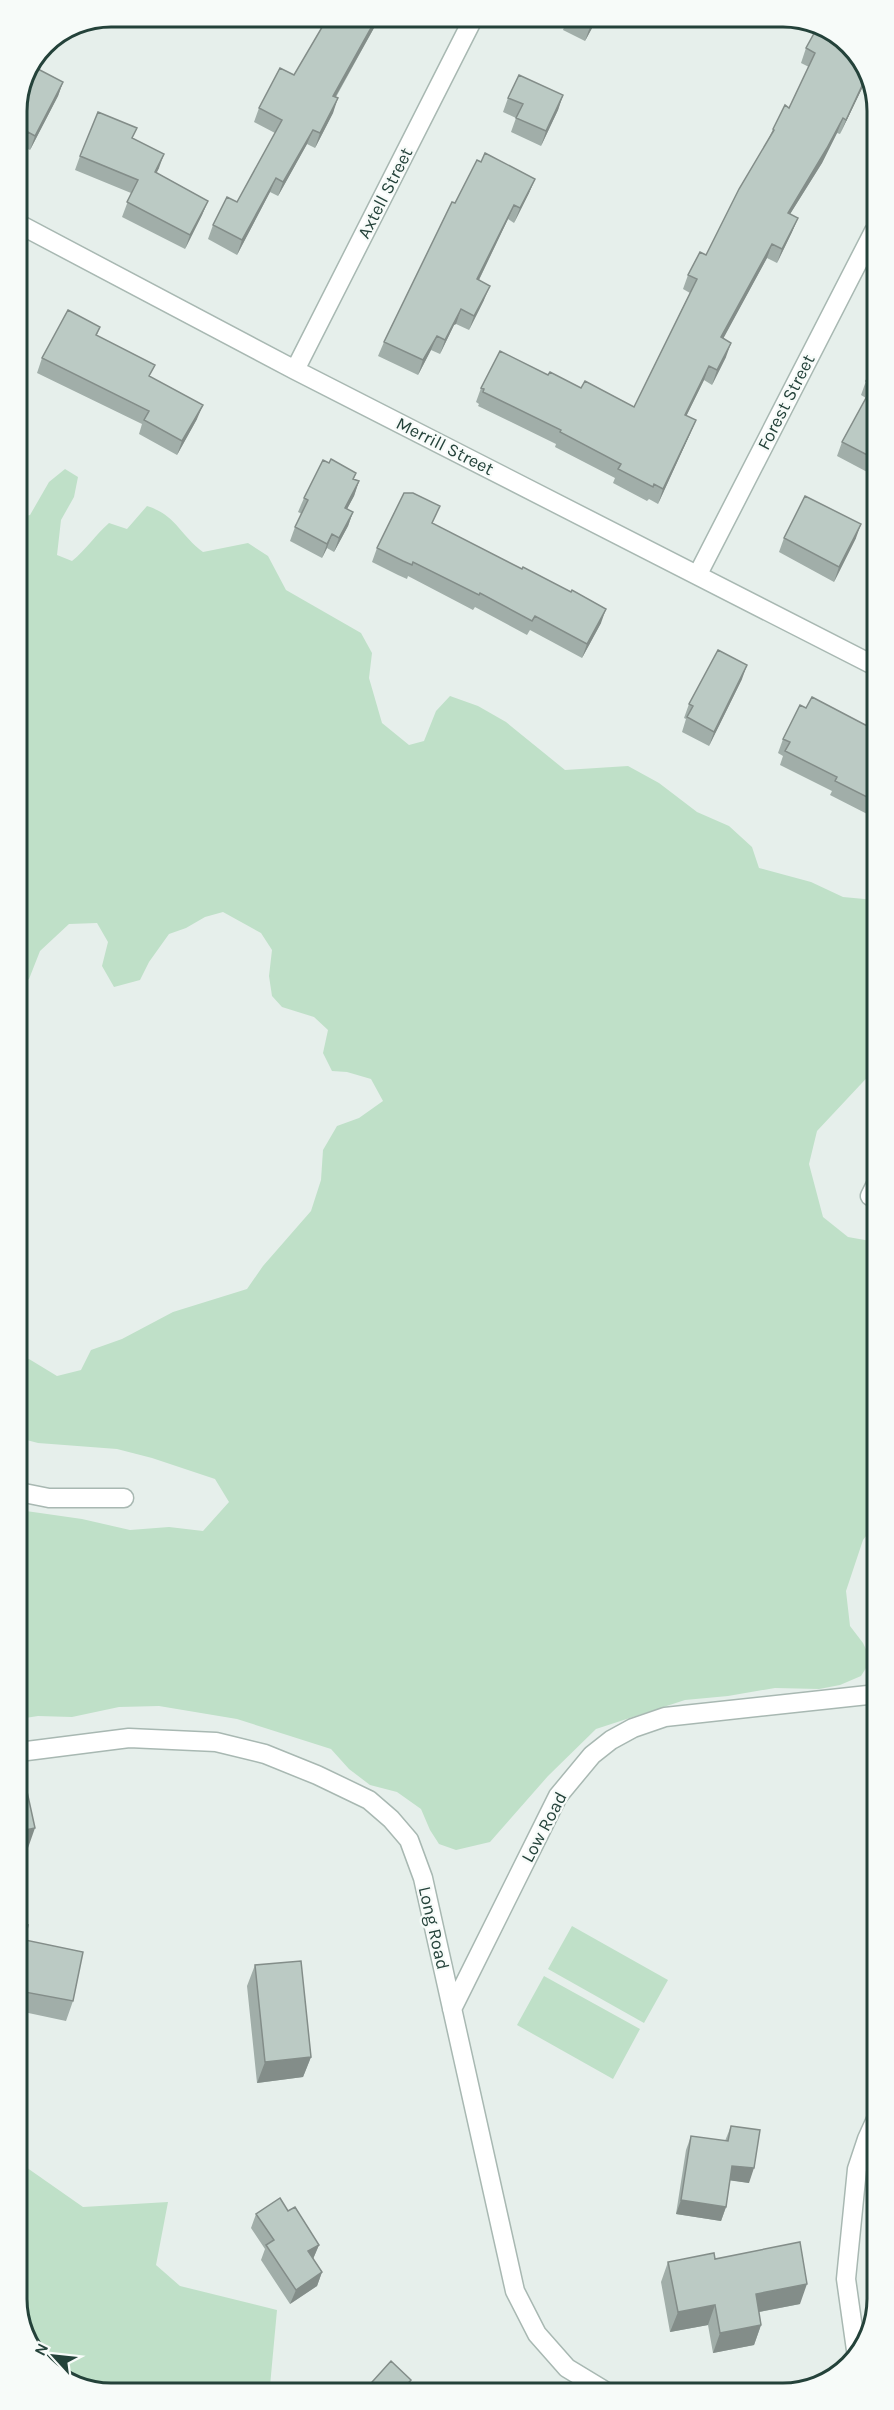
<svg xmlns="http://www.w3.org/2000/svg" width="894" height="2410" font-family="Karla,sans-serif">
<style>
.green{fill:#bfe0c8}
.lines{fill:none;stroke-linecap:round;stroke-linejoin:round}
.street-casing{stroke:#a8b8b2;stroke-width:21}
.street{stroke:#fff;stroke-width:18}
.wall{fill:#a1aea9}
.shaded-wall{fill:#838d89}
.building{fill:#bbcac4;stroke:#838d89;stroke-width:1.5}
.labels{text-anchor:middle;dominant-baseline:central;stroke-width:4.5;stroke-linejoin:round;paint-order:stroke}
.street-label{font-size:18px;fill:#24423a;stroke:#f7fbf9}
.rim{fill:none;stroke:#24423a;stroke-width:3}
</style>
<rect width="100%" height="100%" fill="#e6efeb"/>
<path class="green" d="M65,469L78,477L74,497L61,520L57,555L72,561C86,550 95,535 109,523L127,529L147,506C176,515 180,535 203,552L248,543L268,556L286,590L361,633L372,653L369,678L382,723L409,745L424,741L436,711L450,696L478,706L506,722L565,770L628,766L659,783L697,812L729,826L752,847L759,868L811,882L843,897L875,900L876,1068L817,1131L809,1164L823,1217L848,1237L876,1242V1523L863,1540L846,1591L850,1626L863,1643L871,1660L861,1676L840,1685L819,1689L775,1688L728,1696L685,1700L596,1729L548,1776L490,1842L456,1850L439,1844L430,1830L421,1809L397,1792L370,1785L349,1769L331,1749L237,1719L159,1706L119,1707L72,1717L38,1716L19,1719V1510L82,1519L130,1530L169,1527L203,1531L229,1502L215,1479L152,1458L117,1449L38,1443L19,1438L18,1358L29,1359L57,1376L81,1370L91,1350L122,1339L173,1312L247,1289L263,1266L311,1211L321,1180L323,1150L337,1126L359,1118L383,1101L371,1079L347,1072L332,1071L323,1053L328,1030L314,1017L282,1007L272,996L269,976L272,950L261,933L223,912L205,917L186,928L169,934L149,962L140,980L114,987L102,966L108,942L97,923L69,924L40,951L29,979L18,984L17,518L30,515L49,482Z
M572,1926L668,1980L644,2023L548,1969Z
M544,1976L640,2029L613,2079L517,2025Z
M19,2064L25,2069L23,2165L83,2207L168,2202L156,2265L180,2286L277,2310L270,2386L262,2393H170L159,2388L156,2393H104L53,2374L20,2324Z"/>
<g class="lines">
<g class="street-casing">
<path id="street" d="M17,223L295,370L875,666
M295,370L474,17
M698,574L874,231
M870,1196L876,1184
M19,1492L49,1498H124
M19,1752L129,1738L216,1742L265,1754L317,1775L369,1800L391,1819L409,1840L423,1878L515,2291L537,2334L567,2368L605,2391
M452,2009L558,1796L592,1755L611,1740L633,1728L665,1717L877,1694
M857,2357L846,2279L857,2169L867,2139L877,2117"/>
</g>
<use href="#street" class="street"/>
</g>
<path class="wall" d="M324,17H380L336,97L333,113L315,148L307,144L278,196L270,192L237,255L208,239L213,225L237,202L275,133L254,122L259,108L294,75L321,29L320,28Z
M568,17H598L585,41L563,30Z
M845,40L868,76L840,134L837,133L822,163L790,214L798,218L792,232L777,263L767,258L723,338L726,357L712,385L704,380L686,416L696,420L690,434L658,504L649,499L647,501L613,483L615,478L555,447L556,444L478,406L479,404L476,402L481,388L548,375L581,388L634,407L690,293L683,289L688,275L706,255L769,138L773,129L789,108L809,67L801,63L806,48Z
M63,82L58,96L30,150L22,146L19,153L17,152V105Z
M563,95L558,110L541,146L511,132L516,118L503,112L508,98Z
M133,138L159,168L156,173L208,201L202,215L185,249L122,217L131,193L75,170L80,156Z
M481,162L535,179L529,193L514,223L508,219L479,280L484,300L469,330L456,324L454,325L440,354L431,350L418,375L378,356L384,342L455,203Z
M100,327L97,335L151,377L197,419L177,455L139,434L142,424L37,373L42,358Z
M875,365V467L871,474L837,456L842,442L866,398L861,395L866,381Z
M329,463L356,473L354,479L359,481L354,496L347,509L353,512L348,526L334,552L327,548L322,558L290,541L295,527L302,514L298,512L304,498Z
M433,524L601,623L582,658L530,630L527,635L475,607L473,610L408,576L407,579L398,575L372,562L377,548Z
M784,538H856L834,582L779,552Z
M742,679L709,746L682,732L686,719L684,718L689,704Z
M806,708L875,730V818L830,795L832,791L780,765L783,756L778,753L783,739Z
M876,1578V1629L868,1599Z
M19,1924L25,1940L73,2001L66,2021L19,2011Z
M255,1965L311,2057L303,2077L257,2083L247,1986Z
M731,2126L749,2183L730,2180L726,2207L721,2221L676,2214L686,2150L691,2136L725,2141Z
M288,2211L319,2245L313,2259L322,2272L317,2286L290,2304L261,2260L265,2249L251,2228L256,2214Z
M715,2259L800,2304L759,2312L761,2325L754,2345L713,2353L708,2325L670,2332L661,2282L668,2262Z"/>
<path class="shaded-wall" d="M377,17H380L379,19L328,110L333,96Z
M595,17H598L585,41L590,27Z
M867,75L868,76L840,134L846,120Z
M63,82L58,96L30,150L35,136Z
M563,95L558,110L541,146L546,131Z
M338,98L333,113L315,148L320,133Z
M843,118L837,133L822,163L782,227L788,213Z
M313,130L307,144L278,196L283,182Z
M28,132L19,153L24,139Z
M164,154L159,168L150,186L155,172Z
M276,178L270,192L237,255L242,240Z
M535,179L529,193L514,223L520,208Z
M208,201L202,215L185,249L190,235Z
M514,205L508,219L472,294L477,279Z
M798,218L792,232L777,263L782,249Z
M772,244L767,258L716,352L721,337Z
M490,286L484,300L469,330L474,316Z
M461,309L456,324L454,325L440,354L445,340L460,311Z
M437,336L431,350L418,375L423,360Z
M731,343L726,357L712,385L717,370Z
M709,366L704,380L680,429L685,415Z
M203,405L197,419L177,455L182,441Z
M696,420L690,434L658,504L663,489Z
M359,481L354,496L340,522L345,508Z
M353,512L348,526L334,552L339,538Z
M861,524L856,538L834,582L839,567Z
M332,534L327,548L322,558L327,544Z
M606,609L601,623L582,658L587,644Z
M747,665L742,679L709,746L714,732Z
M35,1828L28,1848L19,1850V1838L21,1831Z
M311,2057L303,2077L257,2083L265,2062Z
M732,2166L754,2168L749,2183L727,2180Z
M681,2200L726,2207L721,2221L676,2214Z
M319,2245L313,2259L308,2251Z
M322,2272L317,2286L290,2304L296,2290Z
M807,2284L800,2304L748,2314L756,2294Z
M715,2305L708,2325L670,2332L678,2312Z
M761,2325L754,2345L713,2353L720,2333Z
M411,2380L406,2392H400Z"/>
<path class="building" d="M328,17H377L333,96L338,98L320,133L313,130L283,182L276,178L242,240L213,225L227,197L237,202L282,120L259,108L280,68L294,75Z
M570,17H595L590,27Z
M817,28L845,40L867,75L846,120L843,118L827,148L788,213L798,218L782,249L772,244L721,337L731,343L717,370L709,366L685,415L696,420L663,489L654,484L653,487L618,469L621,464L560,432L561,430L483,392L484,389L481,388L500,351L548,375L550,372L581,388L585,381L634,407L697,279L688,275L700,252L706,255L739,189L774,130L773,129L785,105L789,108L815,53L806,48Z
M36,68L63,82L35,136L28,132L24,139L17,135V105Z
M519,75L563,95L546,131L516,118L523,104L508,98Z
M98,112L137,128L132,138L164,154L155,172L208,201L190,235L127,202L138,180L80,156Z
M485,153L535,179L520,208L514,205L477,279L490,286L474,316L461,309L460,311L445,340L437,336L423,360L384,342L452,202L455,203L477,160L481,162Z
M68,310L100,327L96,335L155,365L149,376L203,405L182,441L144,420L149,411L42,358Z
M875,365V459L842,442L873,385L866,381Z
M331,459L356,473L353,479L359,481L345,508L353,512L339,538L332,534L327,544L295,527L308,500L304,498L323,460L329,463Z
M404,493H413L440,506L432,523L522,569L523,567L571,592L572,590L606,609L587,644L535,616L532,621L480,593L479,595L413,562L412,565L403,561L377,548Z
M805,496L861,524L839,567L784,538Z
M718,650L747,665L714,732L687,717L693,706L689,704Z
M812,697L875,730V801L835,781L837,777L785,751L790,742L783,739L800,705L806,708Z
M26,1787L35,1828L21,1831L19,1843V1788Z
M19,1924L28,1925L25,1940L83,1952L73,2001L19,1991Z
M301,1961L311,2057L265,2062L255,1965Z
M731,2126L760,2130L754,2168L732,2166L726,2207L681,2200L691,2136L728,2141Z
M280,2198L288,2211L295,2207L319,2245L308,2251L322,2272L296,2290L266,2245L274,2240L256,2214Z
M800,2242L807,2284L756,2294L761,2325L720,2333L715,2305L678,2312L668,2262L714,2253L715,2259Z
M391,2361L411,2380L400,2392H363Z"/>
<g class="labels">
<g class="street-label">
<text transform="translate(385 193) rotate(-63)">Axtell Street</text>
<text transform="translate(786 402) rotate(-63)">Forest Street</text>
<text transform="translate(445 446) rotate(27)">Merrill Street</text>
<text transform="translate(544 1827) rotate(-62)">Low Road</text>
<text transform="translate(434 1928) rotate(77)">Long Road</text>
</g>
</g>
<path d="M0 0H894V2410H0ZM111 27H783A84 84 0 0 1 867 111V2299A84 84 0 0 1 783 2383H111A84 84 0 0 1 27 2299V111A84 84 0 0 1 111 27Z" fill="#f7fbf9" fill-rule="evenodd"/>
<path class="rim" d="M111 27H783A84 84 0 0 1 867 111V2299A84 84 0 0 1 783 2383H111A84 84 0 0 1 27 2299V111A84 84 0 0 1 111 27Z"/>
<g transform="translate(54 2356) rotate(297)" stroke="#f7fbf9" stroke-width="4.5" paint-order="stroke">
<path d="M0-4.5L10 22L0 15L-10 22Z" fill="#24423a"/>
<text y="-9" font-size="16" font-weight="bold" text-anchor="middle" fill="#24423a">N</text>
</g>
</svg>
